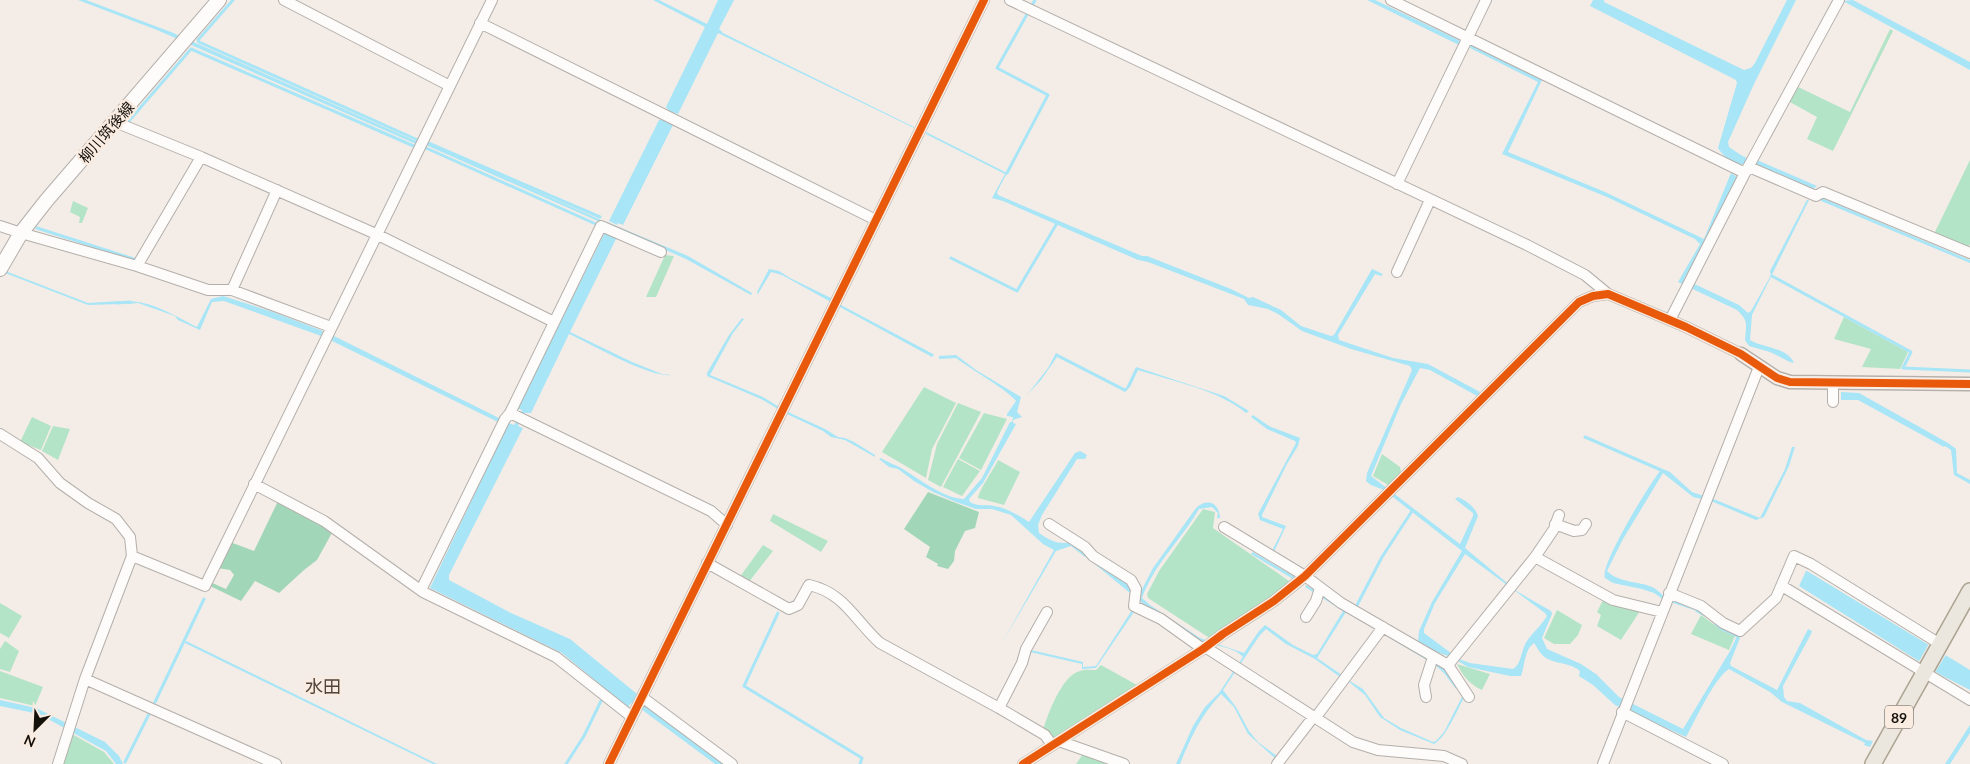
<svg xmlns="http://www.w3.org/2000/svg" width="1970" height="764" font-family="Lato,'Noto Sans JP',sans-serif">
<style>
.green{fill:#b3e4c7}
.forest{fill:#a2d6b9}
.water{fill:#a8e5f6;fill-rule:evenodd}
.pier{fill:#f4ede7}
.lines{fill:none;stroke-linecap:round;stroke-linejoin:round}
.stream{stroke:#a8e5f6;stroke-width:3}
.minor-casing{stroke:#b4afaa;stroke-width:12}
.tertiary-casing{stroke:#b4afaa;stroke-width:15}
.secondary-casing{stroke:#b4afaa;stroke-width:16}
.primary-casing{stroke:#aca492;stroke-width:18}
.minor{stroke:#fdfcfb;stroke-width:10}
.tertiary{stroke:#fdfcfb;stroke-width:12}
.secondary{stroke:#fdfcfb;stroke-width:14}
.primary{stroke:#ebe7de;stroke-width:15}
.cycleway-casing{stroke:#faece1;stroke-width:11}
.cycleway{stroke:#e8590c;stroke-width:8}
.labels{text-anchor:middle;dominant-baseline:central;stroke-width:5;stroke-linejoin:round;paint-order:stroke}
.shield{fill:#faece1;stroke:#59524c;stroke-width:1}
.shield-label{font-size:14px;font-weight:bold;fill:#14100c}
.street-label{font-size:15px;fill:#14100c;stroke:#faece1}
.quarter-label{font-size:18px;fill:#50453b;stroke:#faece1}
</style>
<rect width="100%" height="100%" fill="#f4ede7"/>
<path class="green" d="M1890,29L1893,31L1833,151L1807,139L1817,117L1788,101L1796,86L1850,112Z
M1970,160V244L1968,248L1934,234Z
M73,201L88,208L82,223H79L80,217L70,212Z
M665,255L674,256L656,297H646Z
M1844,317L1908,352L1900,369L1862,367L1871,349L1834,339Z
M924,387L956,403L932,449L926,478L882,452Z
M958,403L981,412L941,487L928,480L937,444Z
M984,413L1007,419L981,470L959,458Z
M32,417L51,426L41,450L20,442Z
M53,426L70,429L58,460L42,451Z
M1382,454L1400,467L1401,472L1388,485L1373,476Z
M958,459L980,471L962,496L943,487Z
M998,460L1020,472L1004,505L978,498C979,490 994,469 998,460Z
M1203,509L1215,512L1213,528L1289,581L1276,594L1211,639L1148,598L1147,594L1159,571Z
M773,514L828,541L821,552L770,521Z
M763,545L773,551L748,583L739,578Z
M1603,600L1640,611L1621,640L1597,626L1601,615L1597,612Z
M0,603L22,616L9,638L0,633Z
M1557,610L1582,625L1578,635L1570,644H1554L1544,638Z
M1701,615L1723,631L1735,636L1729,650L1691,634Z
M5,641L19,651L10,672L0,669V649Z
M1457,664L1490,674L1482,690C1469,684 1463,676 1457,664Z
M1101,665L1137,685L1053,739L1043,730C1048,714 1062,675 1080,671C1085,669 1091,670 1096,670Z
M0,671L43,687L35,706L0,698Z
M72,734L104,752L114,764H62Z
M1083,754L1110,764H1076Z"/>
<path class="forest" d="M928,492L979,512L975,528L965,531L955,551L954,561L948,569L937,566L938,564L926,557L930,547L904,529Z
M279,499L333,531L317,560L304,570L279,593L255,581L241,601L208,585L210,582L226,589L234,575L230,570L217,568L230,542L254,551Z"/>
<path class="water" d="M78,0H86L171,32L418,142L428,143L601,220L600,222L426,145L416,144L157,30Z
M653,0H659L707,24L718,0H734L719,29L723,33L914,127V128L718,33L678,114L669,111L666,107L705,27Z
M1367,0H1375L1461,41L1459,45Z
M1593,0H1604V2L1744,70L1751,68L1755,63L1787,0H1796L1754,84L1728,142L1729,147C1738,153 1746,160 1757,160L1817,186L1813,189L1748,161C1738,171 1724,157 1718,148L1737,83L1736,80L1590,6Z
M1853,0L1970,62V70L1843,1Z
M1471,45L1542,80L1508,152L1605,192L1704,239L1731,173L1737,177L1701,251L1684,279L1739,305L1748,313L1751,311L1771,275L1770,271L1807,200H1809L1752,315L1750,340C1763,348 1787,347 1794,363L1790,362L1770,352L1749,346L1745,340C1746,325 1749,321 1737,310L1678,282L1700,244L1695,239L1607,197L1502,154L1538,82L1470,48Z
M666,119L668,120V123L673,125L623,225L618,223L617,225L609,221L659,120Z
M926,132L1007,173L997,192L998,195L1142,256H1147L1231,289L1249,298L1253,297L1281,310L1301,326L1331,336L1334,335L1372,269L1383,274L1381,276L1375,274L1338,335L1339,340L1393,358L1428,364L1480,392L1477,396L1430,370L1420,368L1401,404L1371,476L1460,544L1473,516V513L1455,499L1458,497C1467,501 1475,507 1478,516L1465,548L1518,592L1551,611L1552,614L1542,638L1547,649L1581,664L1596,674L1619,697L1683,729L1730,651L1737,636H1740V638L1730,663L1731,666L1777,690L1808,629L1812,631L1811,634L1783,686L1784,697L1787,701L1800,703L1866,740L1873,741L1870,747L1864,745L1865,743L1782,702L1770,692L1729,669C1715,677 1695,721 1686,737L1615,705L1593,685L1579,676L1580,671C1572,663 1556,664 1546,658C1540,654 1538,649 1534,643C1524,650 1525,666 1521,676H1510L1468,667L1451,657L1431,650L1435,662L1446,671L1459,687L1456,689L1444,673L1435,665L1346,612L1317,658L1342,675L1340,677L1315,659L1286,644L1266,629L1260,635L1223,690L1236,707L1249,731L1258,742L1278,757L1276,759L1248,734L1234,707L1221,694C1201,715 1191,737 1180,764H1176L1193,726L1205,707L1219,693L1243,657C1235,647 1215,646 1204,642C1163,625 1127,589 1092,562L1094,560L1128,583L1139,595L1153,568L1196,508C1207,498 1219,502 1220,518H1217L1218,513L1212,507L1199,509C1182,539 1154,564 1142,598L1150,605L1200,638L1244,653L1259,631L1265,625L1293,645L1313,655L1317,654L1343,611L1305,587L1306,585L1413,649L1418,641L1419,631L1432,602L1462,551L1384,490L1371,485L1366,481L1367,473L1412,370L1410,366L1351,349L1302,331L1278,314L1268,309L1248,305L1244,299L1148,262L1138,260L1003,201L992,198L1005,174L926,134ZM1465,554L1545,613L1547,616C1541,626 1533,632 1527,641C1521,649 1522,664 1513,669L1470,663L1459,659L1424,633V629L1435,603Z
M1822,198L1970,260V263L1821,201Z
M607,222L688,256L752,293L751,295L686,259L607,224Z
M605,232L617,237L570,332L632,362L662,374L671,375C650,378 591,344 569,334L531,413H521L522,410L519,409V406Z
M0,269L88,303L120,301V304L88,305L0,271Z
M769,269L779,271L790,278L833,299L831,302L782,275L771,272L758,294L757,292Z
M223,296L273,312L323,331L321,336L224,301L212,302L200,330L178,320L175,316L138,303L128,304L127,301C152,301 175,316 197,327L211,299Z
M841,305L933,354L934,355L932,357L838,306Z
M742,318L744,319L733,333L710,375L763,397L779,407L778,409L761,399L707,376V373L729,335Z
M332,335L499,418L498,422L330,340Z
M1056,353L1124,388H1126L1136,367L1224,396L1249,411L1246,413C1219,390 1172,381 1138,370L1130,387L1125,392L1057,357L1041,380L1027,395L1048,368Z
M956,355L976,370L1021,397L1017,412L1022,417L1013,420V423L1016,424L983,483L969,499L970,502C978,507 986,504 994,506C1007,508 1018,515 1029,522L1075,453L1080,451L1087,455L1085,459H1077L1042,515L1038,525L1039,533C1049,540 1058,545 1071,542L1087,554L1085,557L1071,546L1056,551L1002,643L1054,550L1043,544L1011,515L992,509H976L956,502L933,492L914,481L898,469L889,467L879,459L881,458C888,463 895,464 901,468C918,478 944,499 964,499L982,478L1010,422H1012L1013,417L1007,416V414L1016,401C1009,391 969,368 956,358L939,359V356Z
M1841,392L1859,393L1948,443L1956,449L1957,473L1970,480V484L1954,475L1951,450L1945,446L1944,447L1858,400H1841Z
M788,412L825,429L838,437L845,438L854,442L875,455V457L845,440L831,437L823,431L787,414Z
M1253,415L1269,426L1300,438L1298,446L1287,464L1262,515V517L1286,526L1274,552L1272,551L1283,529L1260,520L1258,514L1296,443L1295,441L1267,429L1251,417Z
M516,422L519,423L518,426L523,428L449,575V580L511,613L570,639L637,694L633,705L631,703L628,707L610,692L608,694V691L562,653L430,588L507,426L509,423L514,425Z
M1792,447H1795L1789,466L1764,517L1756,520L1711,501L1693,497L1663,473L1623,539L1607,571C1619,583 1638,581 1652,587C1659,590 1664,598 1672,601C1681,604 1690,604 1697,611L1664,600L1654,593L1642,589L1613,583L1605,578C1599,566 1649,485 1660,471L1663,469L1670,472L1692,492L1716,500L1760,518L1785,469Z
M1253,552L1295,577L1293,579L1251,554Z
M1806,571H1807L1970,670V690L1941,675L1799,586Z
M1132,610L1134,612L1096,668L1082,669V664L1030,652L1031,650L1083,662V667L1096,666Z
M186,641L437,764H433L185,643Z
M1348,680L1363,689L1384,718L1401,728L1433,742L1436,741L1444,732L1463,695L1465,696C1458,708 1446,738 1434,744L1400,730L1380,717L1365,695L1348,681Z
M0,700L36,708L105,742L119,756L123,764H116L106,751L39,714L0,706Z
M645,705L723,764H715L641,709Z
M1970,725V733L1950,764H1945Z"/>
<path class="pier" d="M1930,642L1947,653L1934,674L1918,663Z"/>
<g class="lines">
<path class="stream" d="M233,0L198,40L199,42L420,141
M130,123L128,122L191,49L416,147L426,148L598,225
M426,142L600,217
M1007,173L1048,95L997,68L1035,0
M37,228L137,260
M951,258L1017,291L1056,225
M1772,276L1911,352L1903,368L1970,371
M117,303L130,302
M1585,437L1661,470
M1356,607L1382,557L1412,511
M1697,611L1705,615
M778,613L744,686L862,758L860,764
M1716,624L1722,629L1737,636
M155,702L204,599
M125,762L149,714
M566,764L584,736L601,701"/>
<g class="minor-casing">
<path id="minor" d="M284,0L450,86
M1010,0L1527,245L1585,275L1608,294
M1391,0L1745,173
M480,23L876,220
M115,122L201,157L376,234L554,322
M1749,167L1816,196L1823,192L1970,253
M1397,184L1486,0
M0,226L21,233L137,266L208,290H232L331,327
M137,266L201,157
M1397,272L1430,200
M232,290L277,190
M1670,320L1745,173L1839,0
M1833,402V383
M510,413L711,511L727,525
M0,434L38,458L60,483L88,503L116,519L130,537L132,556L85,679L58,764
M254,484L324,521L423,592L556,657L632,717
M1049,524L1085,547L1093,556L1131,580L1136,589L1134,606L1161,619L1203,649
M1555,524L1574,531L1582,530L1586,524
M1224,527L1305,576L1341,603L1448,665L1469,697
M132,556L205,586L492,0
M1535,557L1613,600L1662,612
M707,563L789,609L798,605L809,585C845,593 855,621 880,643L999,708L1045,735L1052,745
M1782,586L1970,700
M421,590L505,419L510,413L601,226L661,252
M1669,593L1701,606L1723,623L1740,631L1776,598L1794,556L1811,564L1940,644
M1306,617L1316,601L1320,588
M1205,647L1353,742L1378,750L1444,756L1462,764
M1448,665L1535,557L1554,529L1559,515
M85,679L276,764
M642,697L732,764
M1426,697L1424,685L1433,657
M999,708L1022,663L1026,649L1047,612
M1622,712L1723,764
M1059,741L1124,764
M609,764L984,0
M1023,764L1203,649L1223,634L1274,601L1305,576L1579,302L1593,296L1608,294L1686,327L1741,354
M1277,764L1311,720L1316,717L1383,627
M1603,764L1759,367"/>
</g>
<g class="tertiary-casing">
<path id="tertiary" d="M1741,354L1777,378L1790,382L1970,384"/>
</g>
<g class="secondary-casing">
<path id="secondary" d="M0,269L21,233L46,201L219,0"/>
</g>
<g class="primary-casing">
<path id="primary" d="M1873,764L1970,591"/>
</g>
<use href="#minor" class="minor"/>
<use href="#tertiary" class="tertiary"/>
<use href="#secondary" class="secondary"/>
<use href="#primary" class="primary"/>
<g class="cycleway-casing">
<path id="cycleway" d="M609,764L984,0
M1023,764L1203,649L1223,634L1274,601L1305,576L1579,302L1593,296L1608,294L1686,327L1741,354L1777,378L1790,382L1970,384"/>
</g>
<use href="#cycleway" class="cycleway"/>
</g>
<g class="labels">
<rect class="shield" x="1885" y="705.5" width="28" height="23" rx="4"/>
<g class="shield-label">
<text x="1899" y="717">89</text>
</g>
<g class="street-label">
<text transform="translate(106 132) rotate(-49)">柳川筑後線</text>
</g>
<g class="quarter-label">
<text x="323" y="686">水田</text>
</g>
</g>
<g transform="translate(35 729) rotate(204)" stroke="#faece1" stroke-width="4" paint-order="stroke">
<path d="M0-4L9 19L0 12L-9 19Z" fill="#14100c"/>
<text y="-8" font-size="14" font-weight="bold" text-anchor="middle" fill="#14100c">N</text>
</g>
</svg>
